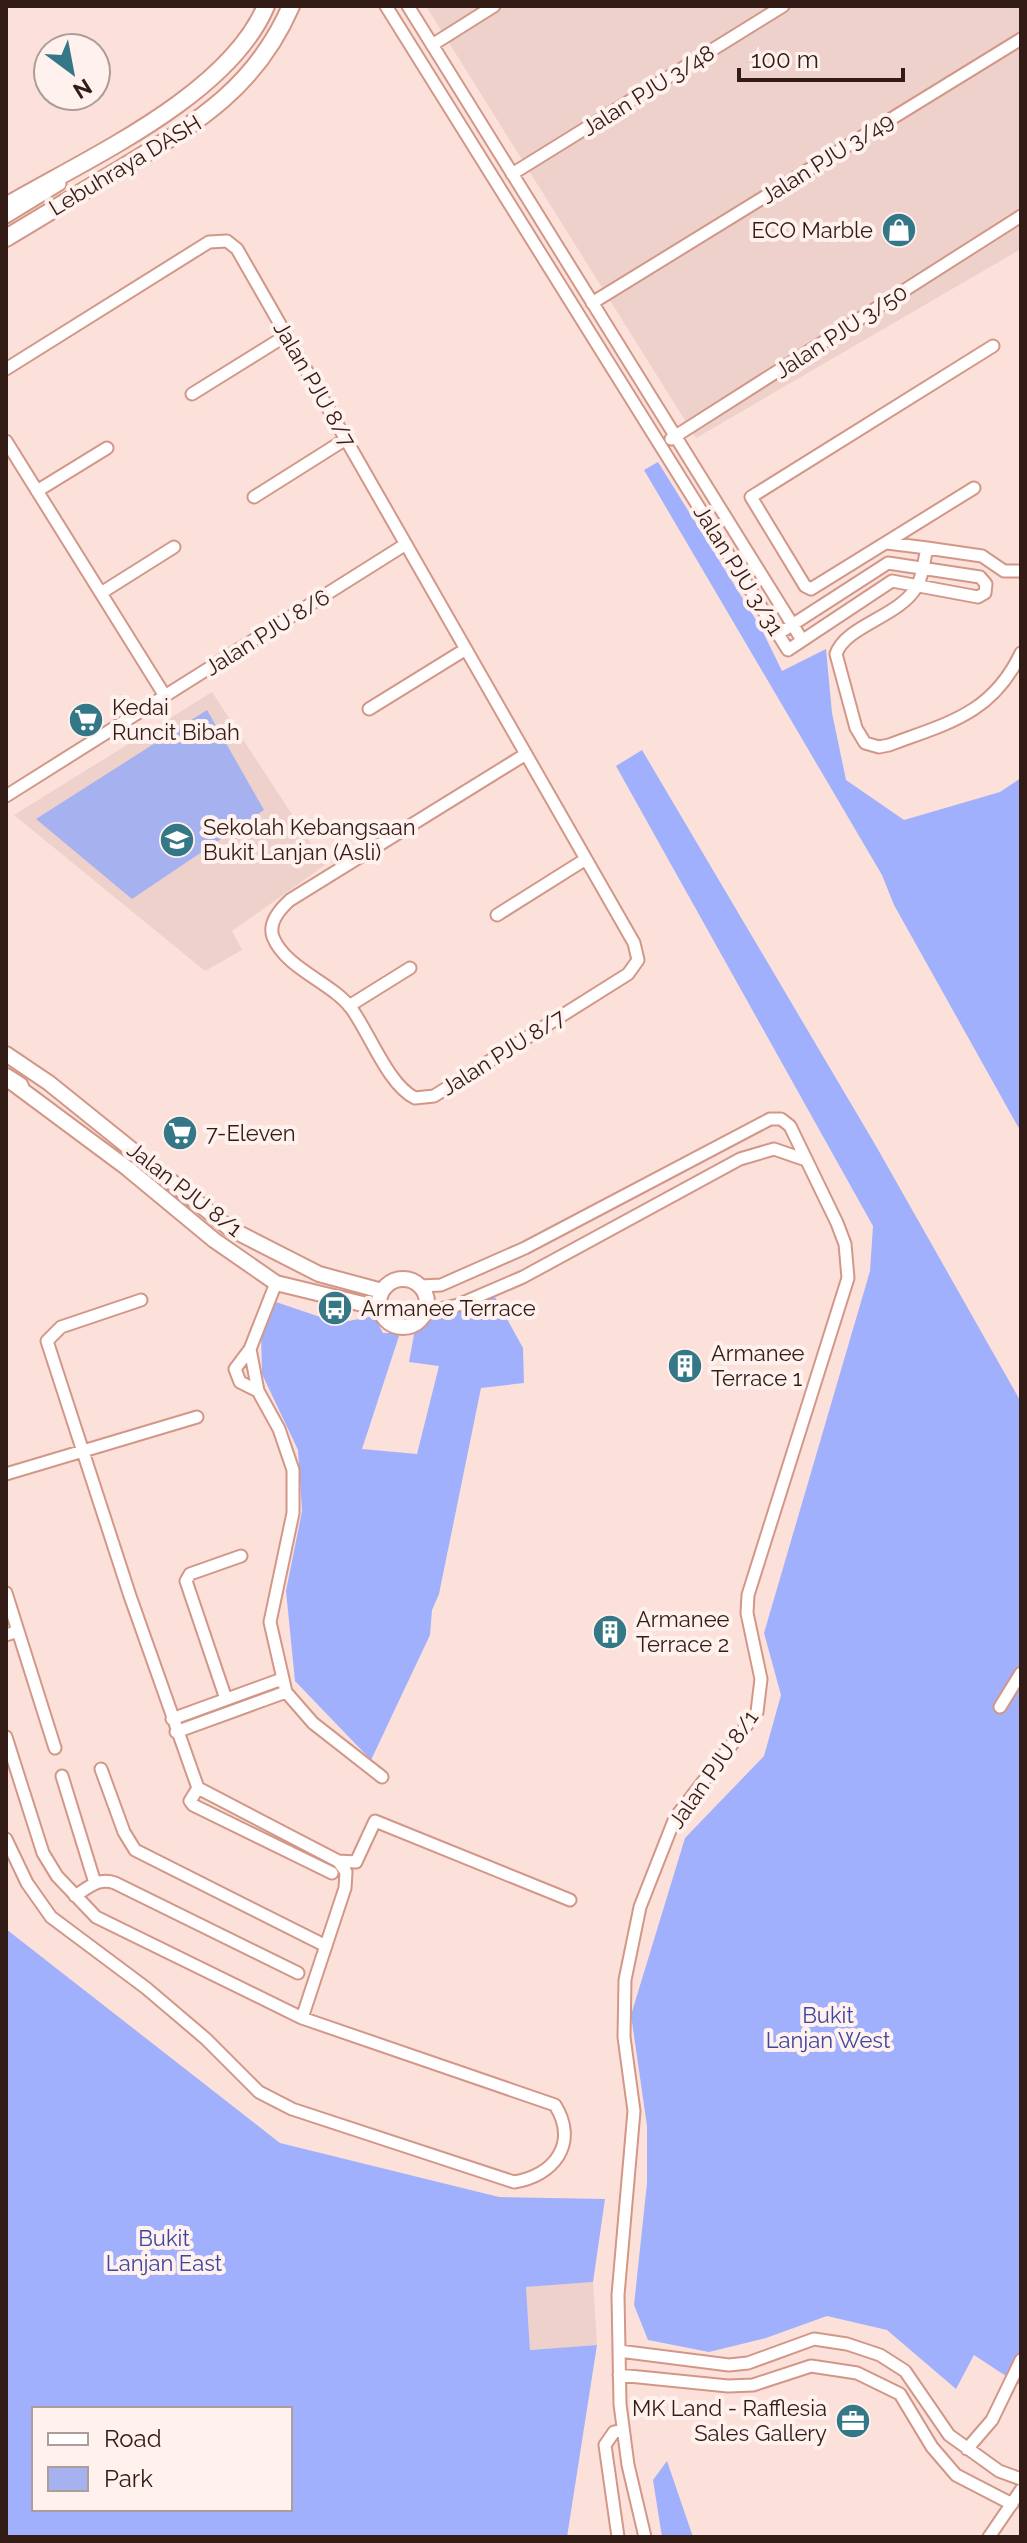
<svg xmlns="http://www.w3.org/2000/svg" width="1027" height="2543" font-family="Raleway,sans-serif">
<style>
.built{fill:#eed1ca}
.green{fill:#a5b2ef}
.forest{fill:#a1b0fc;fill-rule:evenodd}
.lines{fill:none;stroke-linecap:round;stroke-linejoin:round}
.minor-casing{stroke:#d39788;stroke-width:15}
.major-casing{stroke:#d39788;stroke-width:18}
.highway-casing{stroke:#d39788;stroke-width:20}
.minor{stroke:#fff;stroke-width:11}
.major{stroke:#fff;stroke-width:14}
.highway{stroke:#fff;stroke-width:16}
.labels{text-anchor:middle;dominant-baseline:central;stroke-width:8;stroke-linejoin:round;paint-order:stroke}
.street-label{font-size:22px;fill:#331c16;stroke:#fff1ee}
.poi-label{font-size:22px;fill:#331c16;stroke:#fff1ee;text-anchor:start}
.park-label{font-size:22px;fill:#3e469e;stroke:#fff1ee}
</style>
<rect width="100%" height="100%" fill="#fbe1da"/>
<path class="built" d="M426,6H1021V249L696,438Z
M212,692L325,865L232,931L242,950L205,971L14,815Z
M593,2282L597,2345L530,2350L526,2287Z"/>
<path class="green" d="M207,710L264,810L132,899L36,819Z"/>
<path class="forest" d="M658,462L761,628L782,671L826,649L832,713L846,780L904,820L1000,792L1021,778V1132L894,905L882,875L644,470Z
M642,750L876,1146L1021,1402V2386L974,2355L956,2389L887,2330L827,2316L766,2338L709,2352L648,2340L634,2305L647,2183V2126L631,2015L685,1838L764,1756L781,1695L764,1633L870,1271L873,1226L616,766Z
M495,1297L523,1348L524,1383L481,1388L439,1594L432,1610L430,1635L371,1760L295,1681L286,1591L302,1511L298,1450L262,1374L261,1333L276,1302L338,1323L374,1316L383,1333H400L362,1449L417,1454L439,1366L409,1362L415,1329L430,1318Z
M6,1929L280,2143L499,2197L605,2199L593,2282L526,2287L530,2350L597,2345L567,2537H6ZM34,2409H290V2509H34Z
M667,2461L693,2537H662L653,2480Z"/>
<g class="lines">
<g class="minor-casing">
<path id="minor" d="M386,6L778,634L788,650L892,581L978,597L985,593L986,584L980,577L888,563L778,634
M408,6L802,640
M432,45L494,6
M512,174L783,6
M6,217L60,184
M592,303L1021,39
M6,369L209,242L227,241L237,249L634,943L638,960L628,974L434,1096L415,1098C388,1085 369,1032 351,1008C331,982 286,969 273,937C268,923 280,909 290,900L526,754
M192,394L287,335
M671,439L1021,216
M6,441L165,696
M974,488L811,589L805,586L751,497L993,346
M37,491L107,448
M254,497L346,439
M887,543L927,548C924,560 923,576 917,586C900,617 846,625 836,654L856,728L865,743L879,747L889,745C948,723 992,714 1021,653
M927,548L982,556L1004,571H1021
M101,593L174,547
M369,709L466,649
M6,796L406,544
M497,915L586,859
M349,1006L410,968
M421,1286L441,1285L525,1248L770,1119H781L790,1126L837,1223L845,1244L848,1278L748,1595L747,1613L761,1679L757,1712L675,1818L640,1907L625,1980L624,2037L634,2111L618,2295L620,2404L628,2465L645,2537
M141,1300L61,1327L47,1341L130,1596L198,1788L338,1861L346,1872L345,1888L302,2018
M426,1312L458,1305L523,1277L740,1159L774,1149L803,1159
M250,1349L258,1391L279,1429L293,1470V1513L270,1622L286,1692L313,1723L382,1777
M258,1391L240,1382L235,1369L250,1349L276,1283
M6,1474L197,1417
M6,1593L55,1748
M6,1635L18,1631
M226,1699L186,1581L190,1574L241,1556
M1000,1707L1021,1673
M172,1719L282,1679
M176,1732L286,1692
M6,1737L43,1853L57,1876L96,1917L302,2018L555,2105C579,2143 554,2176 514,2182L292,2109L259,2092L206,2039L146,1988L51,1917L27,1883L6,1839
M101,1769L124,1832L135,1850L326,1946
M62,1776L95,1883
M198,1788L190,1801L193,1805L332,1873
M338,1861L356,1862L375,1821L570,1900
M75,1896C89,1887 99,1877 115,1883L298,1973
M619,2351L729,2365L748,2363L814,2339L847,2344L880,2355L905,2371L949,2435L999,2471L1021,2479
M619,2375L728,2386L753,2385L811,2366L857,2373L900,2394L932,2447L956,2475L1012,2504
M967,2449L992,2420L1021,2360
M618,2537L605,2445L614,2432L623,2430
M989,2537L1021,2490"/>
</g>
<g class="major-casing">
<path id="major" d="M6,1054L49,1083L229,1228L319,1274L382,1291
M10,1081L127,1168L214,1240L276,1283L379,1308
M379 1303a24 24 0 1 1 48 0a24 24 0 1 1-48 0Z"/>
</g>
<g class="highway-casing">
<path id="highway" d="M6,206C88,158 228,96 266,6
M6,238C45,215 83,191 122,168C196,123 255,89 291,6
M6,1077L20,1086"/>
</g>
<use href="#minor" class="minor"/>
<use href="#major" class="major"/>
<use href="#highway" class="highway"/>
</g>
<defs>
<g id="shop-disc" transform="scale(1.8)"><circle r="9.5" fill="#347887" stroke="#fff1ee"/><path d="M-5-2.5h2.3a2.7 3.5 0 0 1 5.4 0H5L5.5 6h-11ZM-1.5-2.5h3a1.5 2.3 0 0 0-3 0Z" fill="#fff"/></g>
<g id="supermarket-disc" transform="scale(1.8)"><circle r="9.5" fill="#347887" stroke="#fff1ee"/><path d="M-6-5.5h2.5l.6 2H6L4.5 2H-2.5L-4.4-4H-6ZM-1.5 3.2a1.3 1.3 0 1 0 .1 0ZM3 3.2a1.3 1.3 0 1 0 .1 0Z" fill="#fff"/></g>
<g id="school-disc" transform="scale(1.8)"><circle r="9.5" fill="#347887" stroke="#fff1ee"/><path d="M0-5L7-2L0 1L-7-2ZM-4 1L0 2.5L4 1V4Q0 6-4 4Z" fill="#fff"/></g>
<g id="bus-disc" transform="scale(1.8)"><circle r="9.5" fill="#347887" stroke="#fff1ee"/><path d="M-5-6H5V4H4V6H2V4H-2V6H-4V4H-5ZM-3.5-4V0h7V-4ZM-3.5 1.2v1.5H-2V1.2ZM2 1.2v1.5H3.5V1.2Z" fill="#fff"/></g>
<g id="building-disc" transform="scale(1.8)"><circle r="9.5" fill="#347887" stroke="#fff1ee"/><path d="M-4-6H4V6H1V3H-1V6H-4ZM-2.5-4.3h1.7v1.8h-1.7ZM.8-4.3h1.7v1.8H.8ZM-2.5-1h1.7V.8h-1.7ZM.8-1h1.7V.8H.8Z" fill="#fff"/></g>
<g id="office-disc" transform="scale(1.8)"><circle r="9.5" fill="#347887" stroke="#fff1ee"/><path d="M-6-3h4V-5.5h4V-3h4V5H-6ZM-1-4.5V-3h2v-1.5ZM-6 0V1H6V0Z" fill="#fff"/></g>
</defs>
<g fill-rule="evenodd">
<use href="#shop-disc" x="899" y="230"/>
<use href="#supermarket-disc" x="86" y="720"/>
<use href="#school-disc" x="177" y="840"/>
<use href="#supermarket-disc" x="180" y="1133"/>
<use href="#bus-disc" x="335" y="1308"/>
<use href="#building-disc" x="685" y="1366"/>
<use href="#building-disc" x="610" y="1632"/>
<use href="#office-disc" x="853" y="2421"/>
</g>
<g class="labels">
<g class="street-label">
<text transform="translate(648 90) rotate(-32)">Jalan PJU 3/48</text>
<text transform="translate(827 158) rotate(-32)">Jalan PJU 3/49</text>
<text transform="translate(125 165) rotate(-31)">Lebuhraya DASH</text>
<text transform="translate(841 331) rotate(-33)">Jalan PJU 3/50</text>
<text transform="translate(315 384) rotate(60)">Jalan PJU 8/7</text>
<text transform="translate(739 570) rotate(58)">Jalan PJU 3/31</text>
<text transform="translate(267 632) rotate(-32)">Jalan PJU 8/6</text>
<text transform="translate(503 1052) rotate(-32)">Jalan PJU 8/7</text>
<text transform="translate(185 1189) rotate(38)">Jalan PJU 8/1</text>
<text transform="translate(713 1769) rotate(-55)">Jalan PJU 8/1</text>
</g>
<g class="poi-label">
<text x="873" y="230" text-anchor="end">ECO Marble</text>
<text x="112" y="707">Kedai<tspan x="112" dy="25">Runcit Bibah</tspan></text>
<text x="203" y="827">Sekolah Kebangsaan<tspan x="203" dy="25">Bukit Lanjan (Asli)</tspan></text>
<text x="206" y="1133">7-Eleven</text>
<text x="361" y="1308">Armanee Terrace</text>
<text x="711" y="1353">Armanee<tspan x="711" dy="25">Terrace 1</tspan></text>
<text x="636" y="1619">Armanee<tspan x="636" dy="25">Terrace 2</tspan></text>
<text x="827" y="2408" text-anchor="end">MK Land - Rafflesia<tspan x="827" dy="25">Sales Gallery</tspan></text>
</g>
<g class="park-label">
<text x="828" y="2015">Bukit<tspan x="828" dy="25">Lanjan West</tspan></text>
<text x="164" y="2238">Bukit<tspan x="164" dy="25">Lanjan East</tspan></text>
</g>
</g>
<rect width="1027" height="2543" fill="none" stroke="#331c16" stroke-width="16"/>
<rect x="32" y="2407" width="260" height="104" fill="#fff1ee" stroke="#ad9c98" stroke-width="2"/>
<rect x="48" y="2433" width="40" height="12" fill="#ffffff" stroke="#ad9c98" stroke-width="2"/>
<text x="104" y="2447" font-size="24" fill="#331c16">Road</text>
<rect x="48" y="2467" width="40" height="24" fill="#a5b2ef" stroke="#ad9c98" stroke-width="2"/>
<text x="104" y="2487" font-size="24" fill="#331c16">Park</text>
<g transform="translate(72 72) rotate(148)"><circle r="38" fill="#fff1ee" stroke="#ad9c98" stroke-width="2"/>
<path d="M0-6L14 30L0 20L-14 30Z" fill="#347887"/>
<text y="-12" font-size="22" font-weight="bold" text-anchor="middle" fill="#331c16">N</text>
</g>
<path d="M739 68v12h164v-12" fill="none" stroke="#331c16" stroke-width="4"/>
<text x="751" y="68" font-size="24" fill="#331c16" stroke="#fff1ee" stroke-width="6" paint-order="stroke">100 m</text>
</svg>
